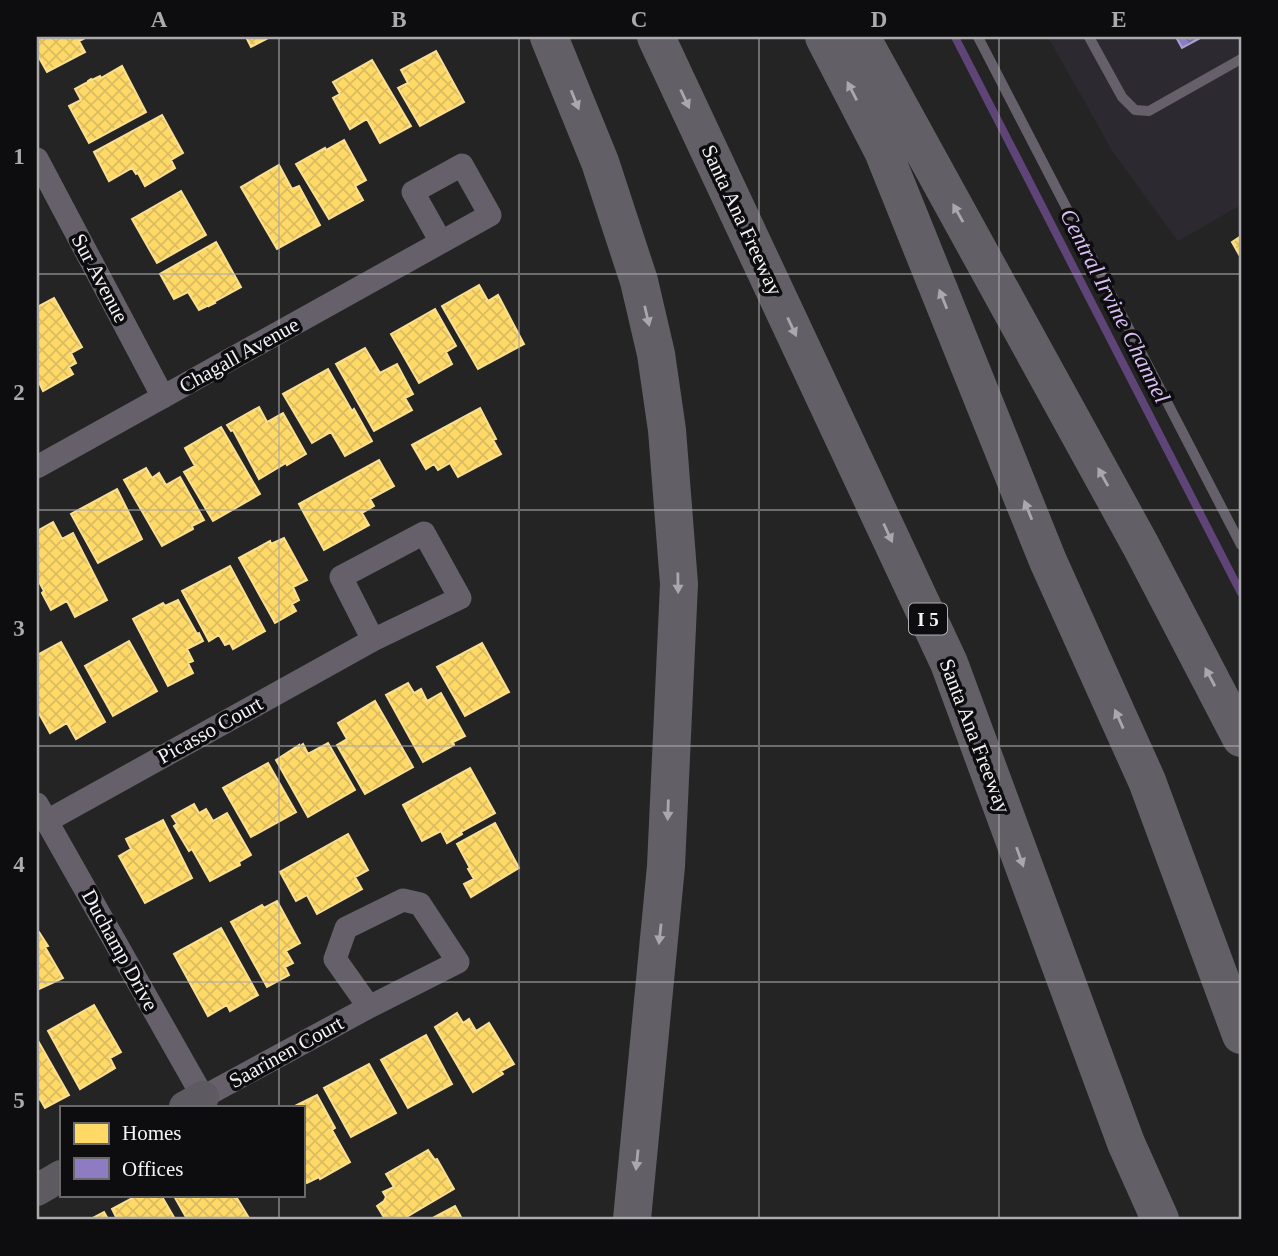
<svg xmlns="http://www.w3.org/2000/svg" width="1278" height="1256" font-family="Georgia,serif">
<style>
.built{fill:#2d2931}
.homes{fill:url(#homes-cross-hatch);stroke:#fbe091;stroke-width:2}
.offices{fill:url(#offices-cross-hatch);stroke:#ac9fd2;stroke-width:2}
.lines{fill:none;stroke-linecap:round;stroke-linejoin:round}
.stream{stroke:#5f4478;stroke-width:8}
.lane{stroke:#656069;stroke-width:10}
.street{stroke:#656069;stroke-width:23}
.secondary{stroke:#5d5a61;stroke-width:32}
.highway{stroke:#625f66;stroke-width:38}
.oneway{fill:#aaa8ad}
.grid{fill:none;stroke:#abaaac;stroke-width:2;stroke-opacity:0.55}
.labels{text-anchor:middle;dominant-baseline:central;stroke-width:7;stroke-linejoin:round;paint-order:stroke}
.shield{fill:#0d0c0e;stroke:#aeadaf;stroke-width:2}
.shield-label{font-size:19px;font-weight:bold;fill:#f3f2f4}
.street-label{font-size:21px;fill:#f3f2f4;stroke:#0d0c0e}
.water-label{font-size:23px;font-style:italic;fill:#d9bff3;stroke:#0d0c0e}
.neatline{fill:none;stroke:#abaaac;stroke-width:2.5}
.grid-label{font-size:23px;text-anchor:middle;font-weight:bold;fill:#abaaac}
</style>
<defs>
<pattern id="homes-cross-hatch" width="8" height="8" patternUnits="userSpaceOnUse" patternTransform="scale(1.75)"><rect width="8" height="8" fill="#ffd966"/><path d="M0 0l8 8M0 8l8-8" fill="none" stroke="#dbbc60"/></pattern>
<pattern id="offices-cross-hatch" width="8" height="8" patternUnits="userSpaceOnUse" patternTransform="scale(1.75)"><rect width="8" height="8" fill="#8e7cc3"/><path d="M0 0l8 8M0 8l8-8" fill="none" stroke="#766a98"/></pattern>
</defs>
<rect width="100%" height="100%" fill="#242425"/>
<path class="built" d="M1048,37H1241V205L1178,241L1113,152Z"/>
<path class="homes" d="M37,37H87L79,41L85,52L47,72L37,54Z
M246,37H270L251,47Z
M436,51L464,102L420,126L398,88L408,83L401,70Z
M372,60L411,126L380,143L367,119L350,129L333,98L340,94L333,82Z
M122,66L146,112L89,143L69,106L81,100L75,89L88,82V81L91,79L92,80L100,76L101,78Z
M162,115L183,153L171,160L175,168L145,186L138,173L136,174L132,168L109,181L94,152Z
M344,140L366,180L355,186L363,200L329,219L296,164L325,148L326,150Z
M279,165L292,189L299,186L320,225L277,249L241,187Z
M181,191L206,235L157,263L132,219Z
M1241,236V258L1232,242Z
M216,242L241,287L214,302L215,303L209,306V305L199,310L188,292L174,299L160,274Z
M479,285L488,301L498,295L524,344L478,369L442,306Z
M54,298L82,347L71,353L76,363L69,367L73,374L43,391L37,378V307Z
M435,309L456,346L446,352L452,364L419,383L391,334Z
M365,348L380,373L397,364L413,394L405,398L412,410L374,431L336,364Z
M328,369L352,411L354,409L372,441L345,456L331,432L312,443L283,394Z
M259,407L267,422L283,413L306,454L287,465L286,463L259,479L233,430L231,431L227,425Z
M480,408L496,439L493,440L501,454L458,477L450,463L438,470L434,464L426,469L412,445Z
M221,427L260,494L213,521L184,472L195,466L185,448Z
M379,460L394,486L370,499L374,506L362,513L369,525L324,550L299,504Z
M146,468L152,478L159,473L166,485L180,477L204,520L192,526L193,529L162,546L124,480Z
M117,489L142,539L98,563L71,514Z
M53,522L62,539L73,533L107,600L75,617L67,601L51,610L42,593L44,591L37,578V531Z
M284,538L307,580L293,587L299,600L292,604L296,611L275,623L239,558L270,541L271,544Z
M230,566L265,631L233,649L230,643L225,645L219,635L209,641L182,591Z
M178,600L197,634L199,633L203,641L187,649L193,661L188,663L193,673L168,686L133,619L163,603L165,606Z
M129,641L157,691L113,716L85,666Z
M61,642L105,722L76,739L67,723L50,733L37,710V671L39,669L37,665V655Z
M482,643L509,692L465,716L437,667Z
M408,683L414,693L421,689L427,701L441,693L465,736L453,742L454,745L423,762L386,695Z
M375,701L413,767L365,794L337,745L347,739L338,723Z
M328,743L355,790L308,817L276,760L299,745V747L303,744L308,754Z
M268,763L296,812L251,837L223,788Z
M470,768L495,813L461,832L462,834L447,843L441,831L422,841L403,805Z
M194,804L199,813L206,809L213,821L227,813L251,855L239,862L240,865L210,881L192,849L189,851L174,826L177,824L172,816Z
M163,820L192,878L145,903L119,856L131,849L126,839Z
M495,823L519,868L471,897L464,884L474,879L468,869L470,868L457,844Z
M348,834L368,870L355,877L362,889L317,914L307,895L296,901L280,872Z
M277,901L300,943L286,951L293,963L285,967L289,975L267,987L231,922L262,905L264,908Z
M221,928L258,995L230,1011L227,1005L208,1016L174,954Z
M39,932L48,946L45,947L63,978L37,990V933Z
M94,1005L121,1052L110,1058L115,1068L80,1089L48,1031Z
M457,1013L463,1023L469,1019L476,1031L489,1023L514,1064L501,1071L503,1074L473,1092L435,1027Z
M426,1035L452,1084L408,1108L381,1060Z
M37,1039L69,1095L45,1108L40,1099L37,1101Z
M369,1064L396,1113L351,1137L324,1088Z
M317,1095L335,1128L332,1130L350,1162L320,1179L319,1177L307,1183L303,1175V1107H293Z
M428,1150L435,1160L437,1159L454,1189L403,1219H385L377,1206L384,1201L386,1197L383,1192L394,1187L386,1174Z
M138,1195H161L175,1219H117L112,1209Z
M176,1195H235L249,1218L187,1219L174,1196Z
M455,1206L462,1219H431Z
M104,1212L108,1219H91Z"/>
<path class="offices" d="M1176,37H1202L1182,48Z"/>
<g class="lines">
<path class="stream" d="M955,37L1241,593"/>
<path class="lane" d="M978,37L1241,545
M1089,37L1122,97L1135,110L1149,111L1241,59"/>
<path class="street" d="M37,159L163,397
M37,467L490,215L462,165L413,192L441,242
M37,804L203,1097L369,1007L458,962L420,904L403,900L346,928L335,959L369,1007
M47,821L373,640L460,598L424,533L341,577L373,640"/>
<path class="secondary" d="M185,1107L203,1097
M37,1190L61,1176"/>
<path class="highway" d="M549,37L600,162L639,281L656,354L667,430L679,584L666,866L632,1219
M656,37L949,663L1126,1143L1160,1219
M824,37L883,151L1048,561L1147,781L1241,1035
M861,37L1141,546L1241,738"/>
</g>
<defs><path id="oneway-solid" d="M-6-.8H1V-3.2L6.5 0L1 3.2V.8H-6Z" transform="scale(1.75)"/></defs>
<g class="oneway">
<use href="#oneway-solid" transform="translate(852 91) rotate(-117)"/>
<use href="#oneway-solid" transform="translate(685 99) rotate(65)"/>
<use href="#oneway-solid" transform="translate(575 100) rotate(68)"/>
<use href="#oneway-solid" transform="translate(958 213) rotate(-119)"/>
<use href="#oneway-solid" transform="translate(943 299) rotate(-112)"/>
<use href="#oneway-solid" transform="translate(647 316) rotate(77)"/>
<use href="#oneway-solid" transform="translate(792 327) rotate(65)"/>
<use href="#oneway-solid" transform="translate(1103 477) rotate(-119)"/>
<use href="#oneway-solid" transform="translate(1028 510) rotate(-112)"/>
<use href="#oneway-solid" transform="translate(888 533) rotate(65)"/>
<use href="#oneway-solid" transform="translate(678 583) rotate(89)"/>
<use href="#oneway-solid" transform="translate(1210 677) rotate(-118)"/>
<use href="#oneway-solid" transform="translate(1119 719) rotate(-114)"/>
<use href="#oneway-solid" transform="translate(668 810) rotate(92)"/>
<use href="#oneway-solid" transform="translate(1020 857) rotate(70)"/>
<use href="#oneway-solid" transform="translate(660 934) rotate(96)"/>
<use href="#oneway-solid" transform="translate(637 1160) rotate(96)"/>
</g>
<path class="grid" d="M279,37V1107M519,37V1219M759,37V1219M999,37V1219M37,274H1241M37,510H1241M37,746H1241M37,982H1241M279,1195V1219"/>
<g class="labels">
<rect class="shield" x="909" y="603.5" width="38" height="31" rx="5"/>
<g class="shield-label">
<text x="928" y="619">I 5</text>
</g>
<g class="street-label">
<text transform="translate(742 220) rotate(65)">Santa Ana Freeway</text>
<text transform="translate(100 278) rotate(62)">Sur Avenue</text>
<text transform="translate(239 355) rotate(-29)">Chagall Avenue</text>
<text transform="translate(210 730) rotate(-29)">Picasso Court</text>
<text transform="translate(975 736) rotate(69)">Santa Ana Freeway</text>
<text transform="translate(120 950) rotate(61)">Duchamp Drive</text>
<text transform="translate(286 1052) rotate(-29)">Saarinen Court</text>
</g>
<g class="water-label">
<text transform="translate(1115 306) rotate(63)">Central Irvine Channel</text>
</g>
</g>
<rect width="1278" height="1256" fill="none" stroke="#0d0c0e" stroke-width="77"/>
<rect x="60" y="1106" width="245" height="91" fill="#0d0c0e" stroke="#69686a" stroke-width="2"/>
<rect x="74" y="1123" width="35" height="21" fill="#ffd966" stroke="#69686a" stroke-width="2"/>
<text x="122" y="1140" font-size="21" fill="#f3f2f4">Homes</text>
<rect x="74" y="1158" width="35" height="21" fill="#8e7cc3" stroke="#69686a" stroke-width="2"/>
<text x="122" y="1176" font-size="21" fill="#f3f2f4">Offices</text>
<rect x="38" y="38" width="1202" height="1180" class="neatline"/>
<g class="grid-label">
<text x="159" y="27">A</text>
<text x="399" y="27">B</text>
<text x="639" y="27">C</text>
<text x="879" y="27">D</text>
<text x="1119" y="27">E</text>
<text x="19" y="164">1</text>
<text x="19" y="400">2</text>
<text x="19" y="636">3</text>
<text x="19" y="872">4</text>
<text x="19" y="1108">5</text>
</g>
</svg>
